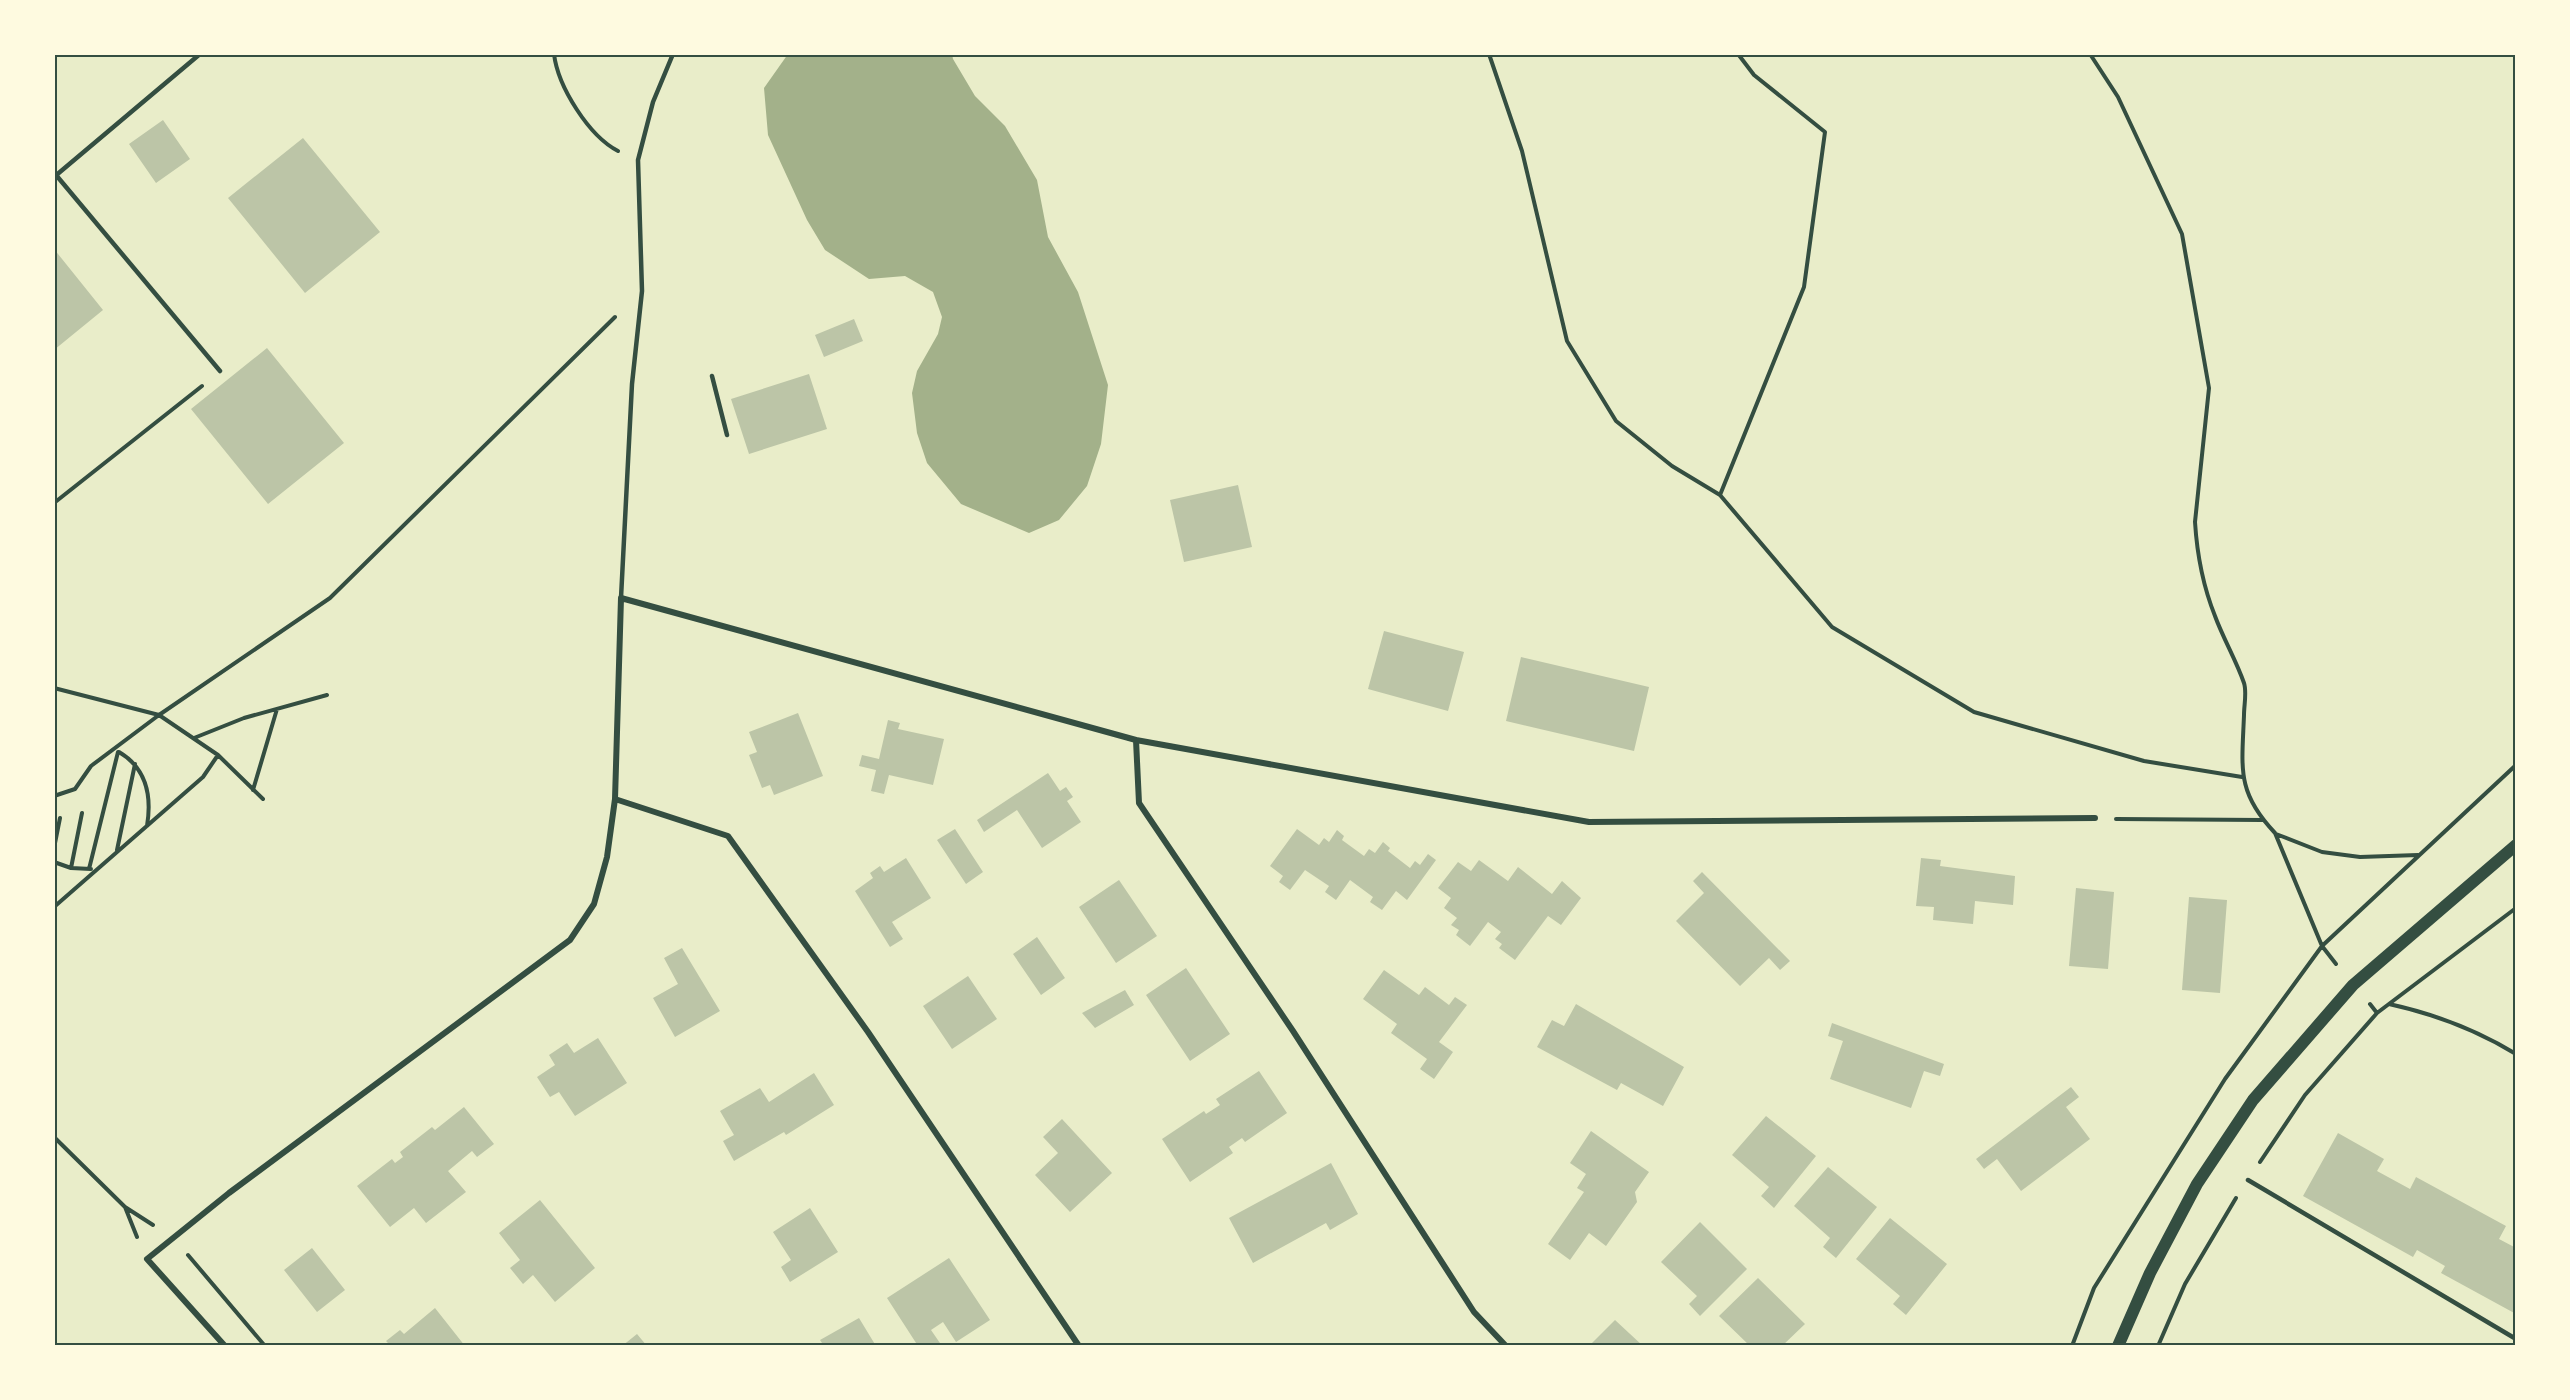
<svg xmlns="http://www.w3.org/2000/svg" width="2570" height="1400" font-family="'PT Sans Narrow',sans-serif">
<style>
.water{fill:#a3b18a}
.building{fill:#bcc5a7}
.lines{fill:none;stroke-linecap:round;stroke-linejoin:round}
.path{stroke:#344e41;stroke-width:4}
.service{stroke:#344e41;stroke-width:4.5}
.minor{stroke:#344e41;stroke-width:6}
.secondary{stroke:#344e41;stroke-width:12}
.neatline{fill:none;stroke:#344e41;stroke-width:2}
</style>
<rect width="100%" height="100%" fill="#e9edc9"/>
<path class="water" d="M788,54H952L953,59L975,96L1005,126L1037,180L1048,237L1078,292L1108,385L1101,444L1087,486L1059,520L1029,533L961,504L927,463L917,433L912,393L917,371L938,334L942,317L933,292L905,276L869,279L825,250L807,220L768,135L764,88Z"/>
<path class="building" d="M163,120L190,159L156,183L129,144Z
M303,138L380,232L305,293L228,198Z
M54,249L103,310L54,350Z
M854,319L863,341L824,357L815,335Z
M267,348L344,443L268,504L191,409Z
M809,374L827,429L749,454L731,399Z
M1238,485L1252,547L1184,562L1170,500Z
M1384,631L1464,652L1448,711L1368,689Z
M1521,657L1649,687L1634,751L1506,721Z
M798,713L823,776L774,795L770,785L762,788L749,755L757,752L749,732Z
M888,720L900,723L898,729L944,739L933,785L889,775L884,794L871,791L876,770L859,766L862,755L879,759Z
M1048,773L1060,791L1066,787L1073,797L1067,801L1081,822L1042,848L1017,810L984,832L977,820Z
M955,829L983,872L966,884L937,840Z
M1297,829L1319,845L1324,838L1329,842L1337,830L1344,836L1342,840L1364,856L1369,849L1375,853L1383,842L1390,848L1388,851L1410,868L1415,861L1420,865L1428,854L1436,860L1407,900L1396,891L1382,910L1370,902L1373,897L1350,880L1336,900L1325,892L1329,886L1305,870L1290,890L1279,882L1283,876L1270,866Z
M906,858L931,898L892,922L903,939L890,947L855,891L873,878L870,873L880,866L884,872Z
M1921,858L1941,860L1940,866L2015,876L2013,905L1975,901L1973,924L1933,920L1934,907L1916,906Z
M1479,860L1508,881L1518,867L1552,894L1562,881L1581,898L1561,925L1548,916L1515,960L1499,948L1502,944L1495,939L1501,932L1488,922L1470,946L1456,935L1459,930L1451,925L1457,918L1444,908L1451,898L1438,888L1458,862L1471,871Z
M1702,872L1790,961L1780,970L1769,958L1740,986L1676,921L1704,893L1693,881Z
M1119,880L1157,936L1116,963L1079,907Z
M2076,888L2114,892L2108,969L2069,966Z
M2189,897L2227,900L2220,993L2182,990Z
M1037,937L1065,978L1041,995L1013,954Z
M682,948L720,1011L675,1037L653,998L678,984L664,958Z
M1186,968L1230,1034L1190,1061L1146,995Z
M1384,970L1419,995L1425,987L1449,1005L1455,997L1467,1005L1439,1042L1453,1052L1434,1079L1420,1069L1427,1059L1391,1033L1397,1024L1363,999Z
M968,976L997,1019L952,1049L923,1006Z
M1125,990L1134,1005L1095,1028L1082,1013Z
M1576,1004L1684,1067L1663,1106L1621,1083L1617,1090L1537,1047L1552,1020L1564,1026Z
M1832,1023L1944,1064L1940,1076L1924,1071L1911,1108L1830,1079L1843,1041L1828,1036Z
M598,1038L627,1083L575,1116L559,1092L550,1097L537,1077L555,1065L549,1055L567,1043L574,1053Z
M1259,1071L1287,1113L1245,1142L1242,1138L1229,1147L1233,1153L1190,1182L1162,1139L1204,1111L1206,1114L1220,1105L1216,1099Z
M814,1073L834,1105L786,1135L784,1132L734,1161L723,1141L734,1135L720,1111L760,1088L769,1102Z
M2071,1087L2079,1097L2066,1107L2090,1139L2021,1191L1997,1159L1984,1169L1976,1159Z
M464,1107L494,1144L477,1157L472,1151L448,1171L466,1192L426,1223L414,1208L390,1227L357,1186L392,1159L395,1163L403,1157L400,1152L432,1127L435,1130Z
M1766,1116L1816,1156L1774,1208L1761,1196L1769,1187L1732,1155Z
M1062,1119L1112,1173L1070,1212L1035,1175L1058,1153L1043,1137Z
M1591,1131L1649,1172L1635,1192L1637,1202L1606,1246L1589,1233L1570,1260L1548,1244L1584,1192L1577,1188L1586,1174L1570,1163Z
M2338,1133L2384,1159L2377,1171L2410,1189L2416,1177L2506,1226L2499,1239L2516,1248V1314L2441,1273L2445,1266L2417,1250L2413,1257L2303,1196Z
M1331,1163L1358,1214L1330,1230L1326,1223L1253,1263L1229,1218Z
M1828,1167L1877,1207L1836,1258L1823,1247L1830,1238L1794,1206Z
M540,1200L595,1268L555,1302L533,1275L523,1284L510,1268L520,1260L499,1233Z
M810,1208L838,1252L790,1282L781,1267L791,1260L773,1232Z
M1890,1218L1947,1264L1906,1315L1893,1304L1900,1296L1856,1259Z
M1700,1222L1747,1269L1700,1316L1689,1304L1697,1296L1661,1262Z
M312,1248L345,1290L317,1312L284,1270Z
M949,1258L990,1320L956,1342L943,1322L931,1330L942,1346H918L887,1298Z
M1758,1278L1805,1324L1782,1346H1750L1719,1316Z
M435,1308L465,1346H391L386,1341L400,1330L404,1334Z
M859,1318L876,1346H824L820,1340Z
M1615,1320L1643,1346H1589Z
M637,1334L647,1346H622Z"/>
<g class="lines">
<path class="path" d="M554,54C558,87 589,136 618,151
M1489,54L1522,151L1567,341L1616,421L1672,466L1720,495L1832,627L1974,712L2144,761L2242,777
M2090,54L2118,97L2182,234L2209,388L2195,522C2197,554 2203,586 2215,616C2223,638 2236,660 2244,683C2247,692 2244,705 2244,715C2242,768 2236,792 2275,833L2322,946L2336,964
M1720,495L1804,287L1825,132L1754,75L1738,54
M54,503L202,386
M54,688L159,715L218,755L263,799
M194,738L244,718L327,695
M119,752C146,768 152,796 147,826
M253,790L277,709
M54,796L75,789L91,766L159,715L330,598L615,317
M2116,819L2262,820
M2276,834L2322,852L2360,857L2418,855
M54,848L60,818
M117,850L135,764
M54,862L71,868L91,869
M71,868L82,813
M89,869L118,752
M54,907L203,777L218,755
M2370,1004L2377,1013
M2389,1004C2435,1014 2475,1029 2516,1054
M54,1137L125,1207L137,1237
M2260,1162L2305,1095L2377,1013L2516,908
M125,1207L153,1225
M188,1255L265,1346
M2072,1346L2094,1288L2225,1079L2322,946L2516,765
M2158,1346L2185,1284L2236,1198"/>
<path class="service" d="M56,175L220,371
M54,177L200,54
M712,376L727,435
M621,598L632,384L642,291L638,160L653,102L673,54
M2248,1180L2516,1339"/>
<path class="minor" d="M1136,740L1589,822L2095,818
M615,799L728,836L868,1032L1079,1346
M225,1346L147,1259L229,1193L570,940L594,904L607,857L615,799L621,598L1136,740L1139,803L1293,1031L1474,1312L1506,1346"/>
<path class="secondary" d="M2118,1346L2150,1273L2197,1184L2253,1100L2353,985L2516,845"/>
</g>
<rect width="2570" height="1400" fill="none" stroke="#fefae0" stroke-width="111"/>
<rect x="56" y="56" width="2458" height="1288" class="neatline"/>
</svg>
